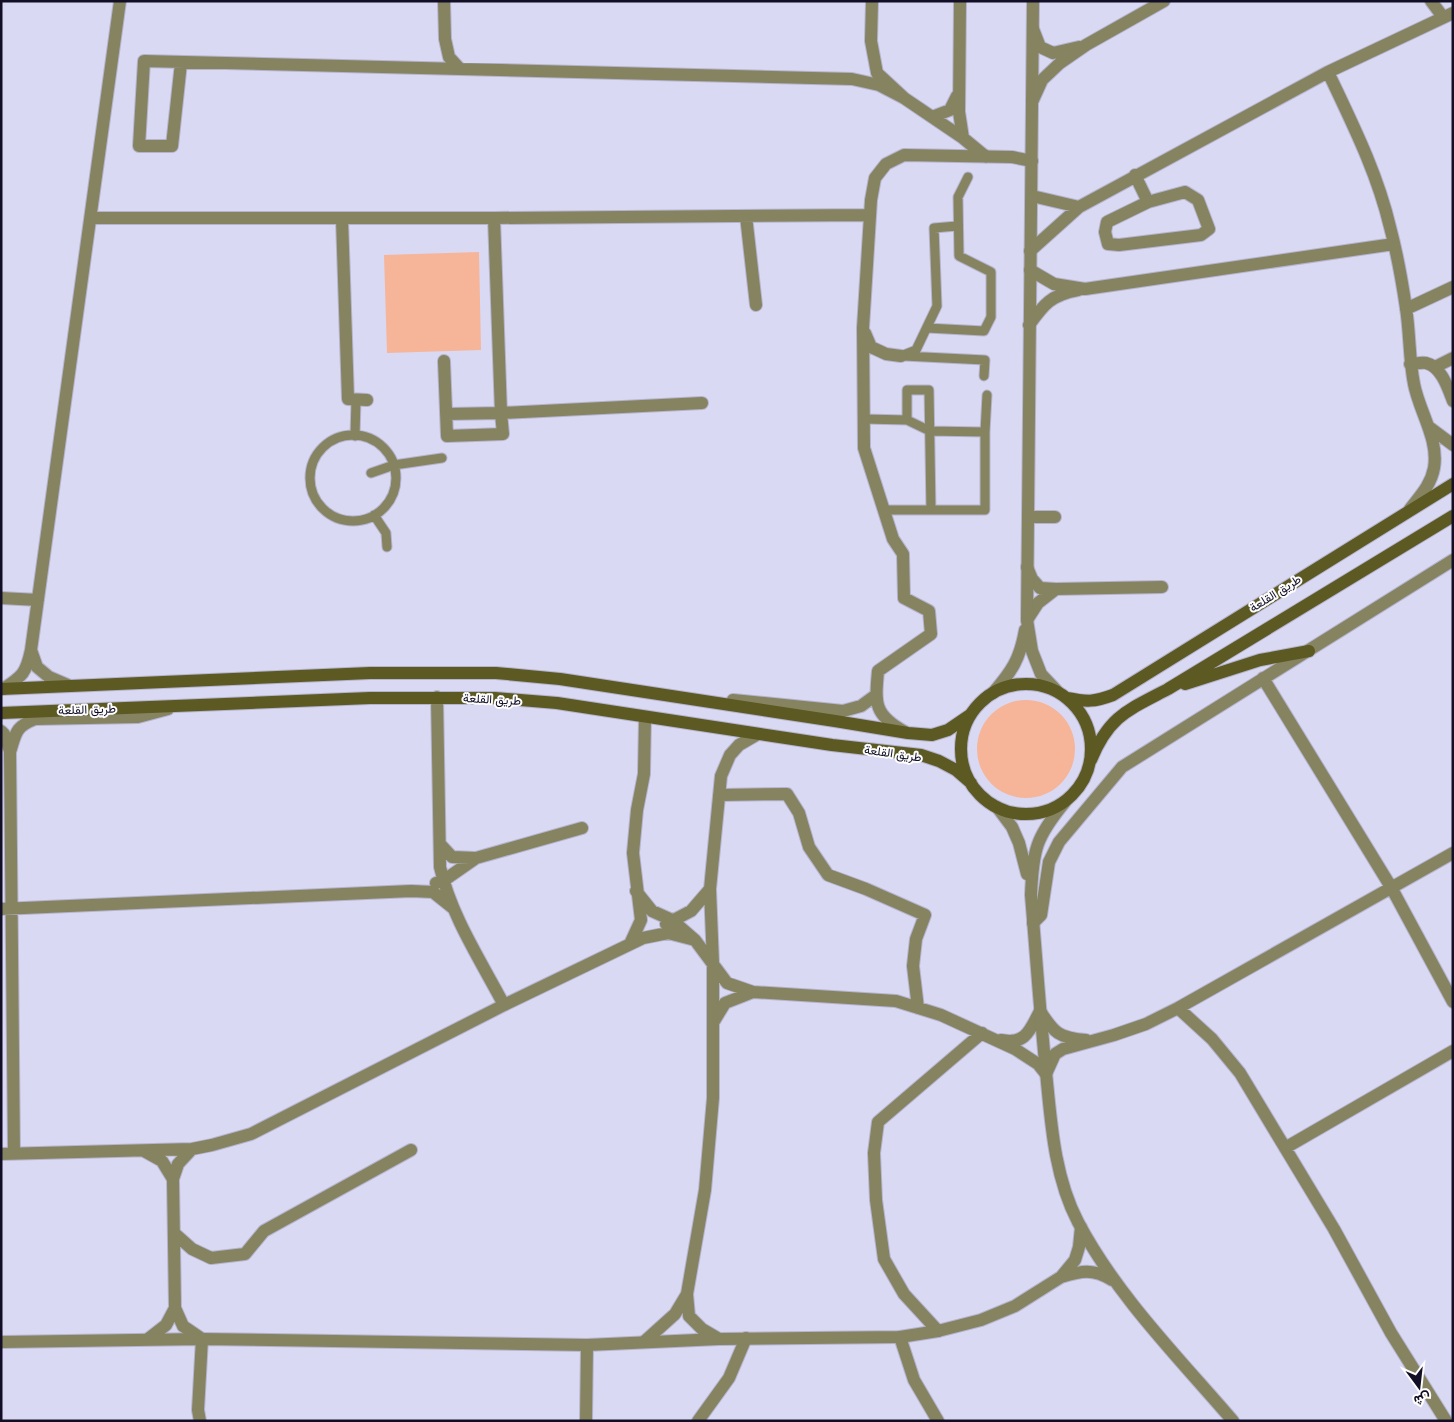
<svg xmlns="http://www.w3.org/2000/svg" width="1454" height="1422" font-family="'Libre Baskerville',Vazirmatn,serif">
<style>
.grass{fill:#f6b598}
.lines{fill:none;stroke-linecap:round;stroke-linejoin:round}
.service-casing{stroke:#b5b4ce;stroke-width:11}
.minor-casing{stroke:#b5b4ce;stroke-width:14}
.tertiary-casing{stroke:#b5b4ce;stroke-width:14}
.secondary-casing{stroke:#b5b4ce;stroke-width:14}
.service{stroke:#858360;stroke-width:9}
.minor{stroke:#858360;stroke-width:12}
.tertiary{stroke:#858360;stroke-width:12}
.secondary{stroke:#5c5922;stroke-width:12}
.labels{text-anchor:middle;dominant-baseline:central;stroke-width:4;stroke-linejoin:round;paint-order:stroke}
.street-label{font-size:12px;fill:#110e25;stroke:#fdfdfd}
</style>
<rect width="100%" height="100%" fill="#d9d9f3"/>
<path class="grass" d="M479,252L481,350L387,353L384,255Z
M977 749a49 49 0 1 1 98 0a49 49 0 1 1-98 0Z"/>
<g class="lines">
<g class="service-casing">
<path id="service" d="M927,328L984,331L991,317V272L959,256L958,197L968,177
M901,356L916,350L937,306L934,228L957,226
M904,356L985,360L984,376
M864,419L907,420V390H929L931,510
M907,420L930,431L985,432L987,395
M310 478a43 43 0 1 1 86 0a43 43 0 1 1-86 0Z
M355,436L356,400
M371,473L394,465L442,458
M884,510H985V432
M374,515L386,533L387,547"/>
</g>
<g class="minor-casing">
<path id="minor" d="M444,1L445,39L449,57L459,68
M1431,1L1443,17
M1033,29L1040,47L1053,53L1079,47
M181,63L172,146H139L144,61L852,79L879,85L904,98L877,73L871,41L872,1
M1328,72C1352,123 1377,172 1390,227C1397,253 1402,281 1406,308C1410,334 1409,359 1414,384C1419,411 1439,439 1434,468C1431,485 1420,496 1410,509
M904,98L963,138L959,112L960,1
M1032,102L1042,80L1060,63L1086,45L1164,1
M932,117L950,110L957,96
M963,138L986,157
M1135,175L1148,202L1107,222L1105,232L1108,244L1119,245L1201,235L1209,229L1198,200L1185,192L1148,202
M1032,196L1079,207
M746,216L756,305
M91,218H494L501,413L446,414
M494,218L870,215
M342,219L348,399L367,400
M1030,251L1079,207L1328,72L1453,13
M1030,270L1054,284L1085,289L1394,244
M1406,309L1453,287
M1029,325C1044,304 1051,295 1078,290
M865,333L871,347L886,354L901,356
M444,361L447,436L503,434L501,413L702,403
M1410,364C1415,364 1421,362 1426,363C1441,366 1448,388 1453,401
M1435,367L1453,358
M1429,427L1453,445
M1028,517H1055
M1027,567L1032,579L1040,588L1056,589L1162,587
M1,598L38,600
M1027,620L1038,603L1056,589
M31,650L37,667L49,677L70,686
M1263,678L1391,887L1453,1002
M3,689C23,676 26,673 31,650L120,1
M437,697L440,867C451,916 481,961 504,1005
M733,700L843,711L861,706L876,695
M1,731L4,734L10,751
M905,732C874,715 875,704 878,671L931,634L929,611L904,598L903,554L893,539L864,448L863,328L871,200L875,178L886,164L904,155L1012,157L1032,161
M719,795L787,794L799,813L809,847L828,875L866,889L925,915L916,939L913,966L918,1008
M440,844L452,857L476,858
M436,883L443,881L476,858L582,828
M636,891L652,911L672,920L695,940L727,983L753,992L896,1001L941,1015L1015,1049L1038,1064L1046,1074
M1,909L411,891L433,892L453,908
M1033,923L1041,915L1049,862L1059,842L1122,767L1453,560
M666,924L691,911L710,889
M630,944L641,920L633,853L637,810L644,774L645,717
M1178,1008L1212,1039L1240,1073L1334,1229L1391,1333L1446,1421
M714,1021L725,1003L753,992
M1001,1040C1026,1045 1030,1030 1040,1011C1054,1033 1059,1038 1086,1040
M1046,1074L1055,1054L1063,1049L1114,1035L1146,1024L1178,1008L1453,853
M1285,1148L1453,1051
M192,1149L178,1164L173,1179L175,1308L183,1326L202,1339L198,1410L200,1421
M144,1151L162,1161L173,1179
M1,1154L192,1149L212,1145L251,1134L504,1005L643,938L668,933L695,940
M14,1154L10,752C16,733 15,727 35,719L138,717L168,709
M174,1233L192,1249L211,1258L245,1254L264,1231L411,1150
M938,1331L904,1294L884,1259L876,1200L874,1153L878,1122L982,1033
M900,1337L914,1380L938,1421
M148,1339L166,1325L175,1308
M719,1339L702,1329L689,1316L687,1294L705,1190L713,1098V963L710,889L721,776L730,755L739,745L758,734
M645,1341L675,1314L687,1294
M586,1421L587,1345
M698,1421L729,1378L746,1338"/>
</g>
<g class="tertiary-casing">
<path id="tertiary" d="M1033,1L1027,620L1032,651L1041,674L1058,692
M993,693C1012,671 1020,659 1025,630
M1065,802C1036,837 1033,849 1031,895C1036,954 1040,1013 1046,1072C1051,1122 1054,1176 1078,1222C1117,1296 1179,1358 1233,1421
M997,807L1012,827L1019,843L1027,874
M1081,1227L1079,1247L1075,1260L1061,1277C1081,1271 1093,1268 1112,1280
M1,1342L202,1339L587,1345L719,1339L900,1337L938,1331L981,1320L1015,1306L1061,1277"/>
</g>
<g class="secondary-casing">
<path id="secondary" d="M1185,684L1260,660L1309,651
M961 749a65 65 0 1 1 130 0a65 65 0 1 1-130 0Z
M1,689L370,673H496L560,679L835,721L908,733L932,735L948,730L970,715
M1067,698C1087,702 1094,702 1113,695L1453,484
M1,713L370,698H495L557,703L832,745L921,755L939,761L956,770L971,783
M1091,760C1109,716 1128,710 1168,689L1453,516"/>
</g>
<use href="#service" class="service"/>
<use href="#minor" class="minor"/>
<use href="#tertiary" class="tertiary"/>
<use href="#secondary" class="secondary"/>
</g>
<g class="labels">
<g class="street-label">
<text transform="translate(1275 593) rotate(-32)">طريق القلعة</text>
<text transform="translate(492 699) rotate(3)">طريق القلعة</text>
<text transform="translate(87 709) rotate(-2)">طريق القلعة</text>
<text transform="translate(893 753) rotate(8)">طريق القلعة</text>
</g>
</g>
<rect width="1454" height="1422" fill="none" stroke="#110e25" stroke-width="5"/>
<g transform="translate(1419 1387) rotate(165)" stroke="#fdfdfd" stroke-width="4" paint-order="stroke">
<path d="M0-4L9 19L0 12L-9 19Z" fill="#110e25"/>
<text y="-8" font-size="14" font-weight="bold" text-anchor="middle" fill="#110e25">ش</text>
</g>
</svg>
